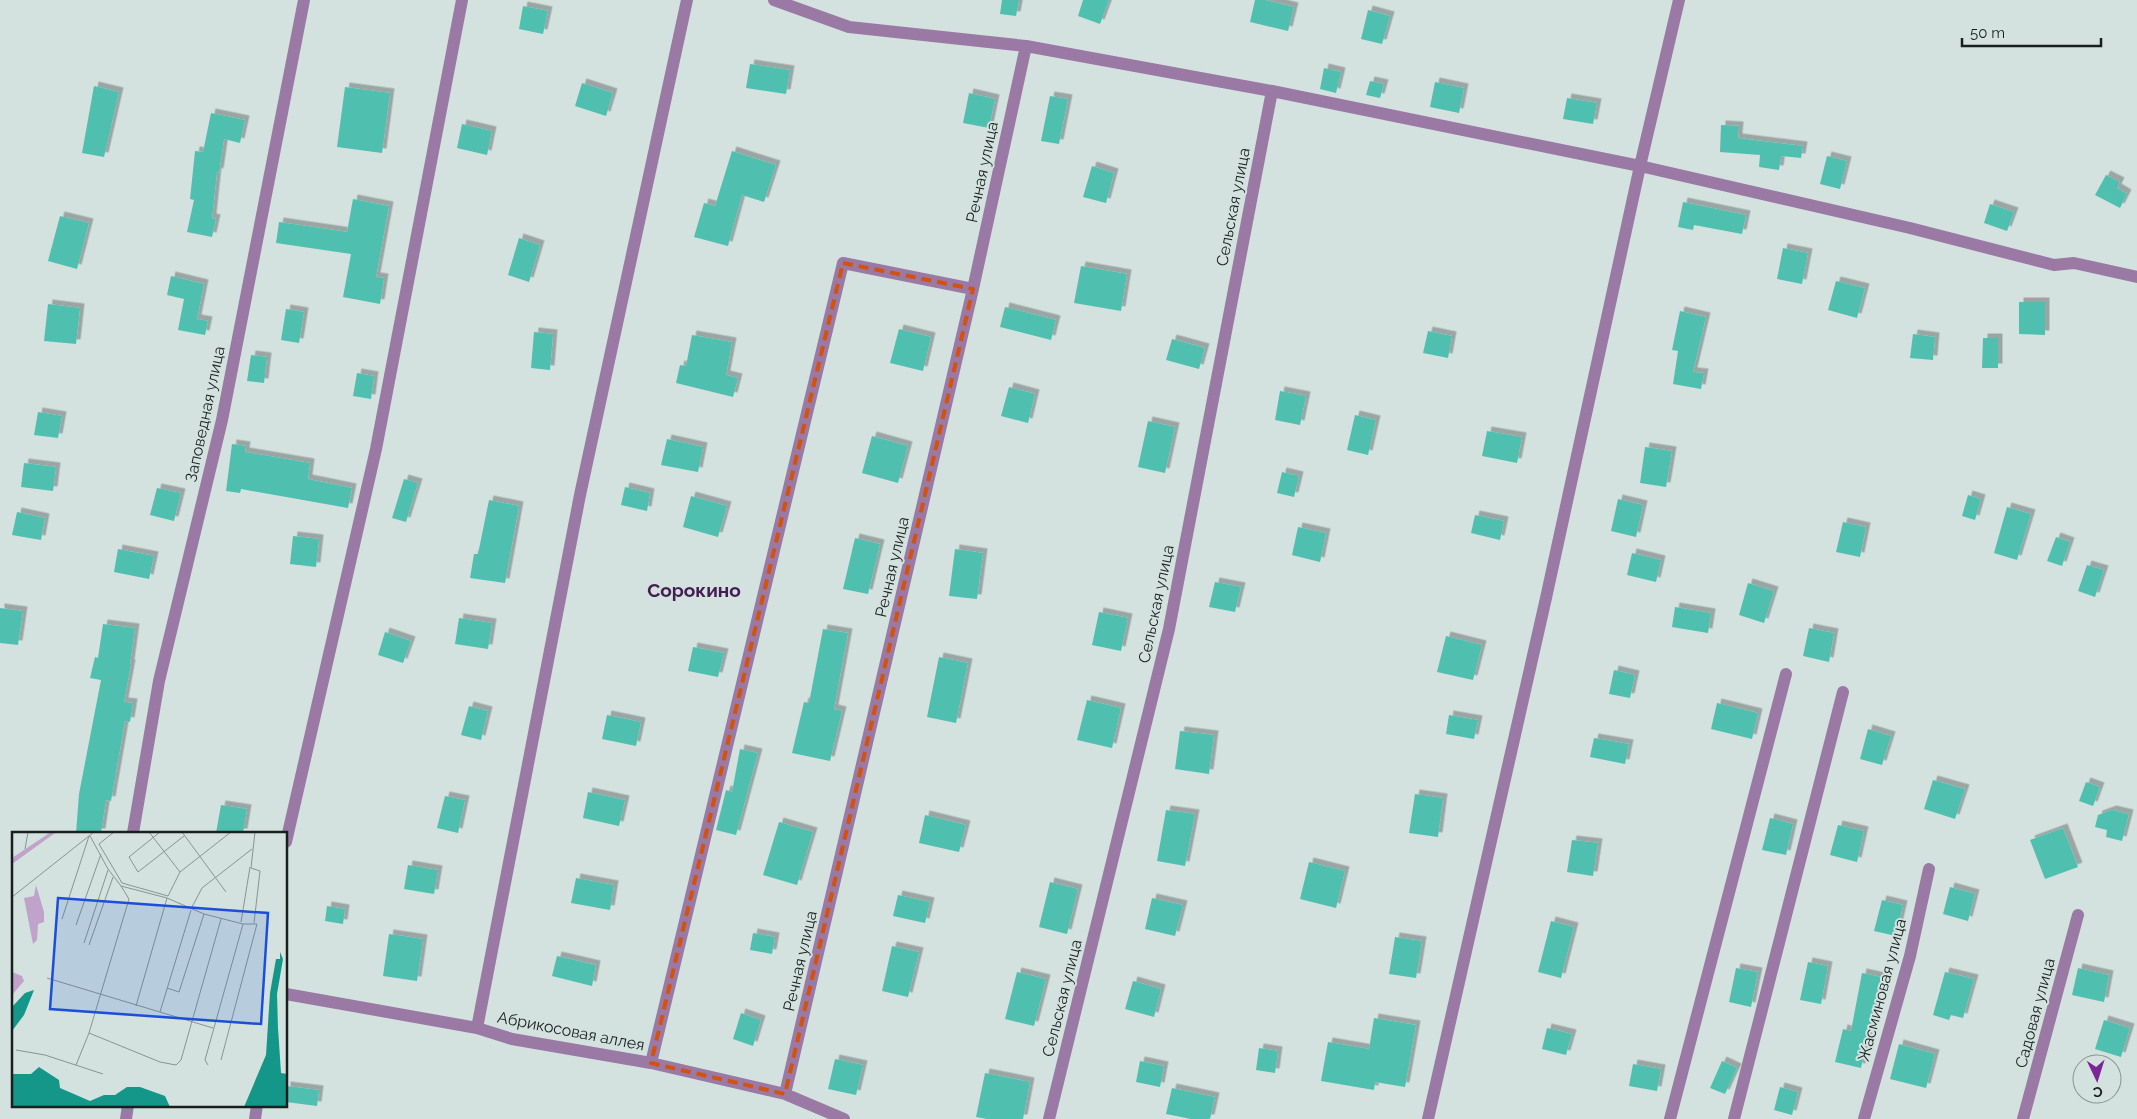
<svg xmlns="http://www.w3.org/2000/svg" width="2137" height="1119" font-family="Raleway,sans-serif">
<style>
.building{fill:#4fc0b0;filter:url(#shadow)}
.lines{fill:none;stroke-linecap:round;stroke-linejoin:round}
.minor{stroke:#9a79a5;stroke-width:12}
.marked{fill:none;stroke:#d3530e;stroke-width:4;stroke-dasharray:10 6;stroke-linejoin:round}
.labels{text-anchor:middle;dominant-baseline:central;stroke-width:4;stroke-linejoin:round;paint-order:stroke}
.street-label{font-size:16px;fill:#191f1d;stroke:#d3e2df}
.quarter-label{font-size:19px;font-weight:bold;fill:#451d52;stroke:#d3e2df}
.inset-road{fill:none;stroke:#899491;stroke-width:1}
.view{fill:#1d4ed8;fill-opacity:0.15;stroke:#1d4ed8;stroke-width:2.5}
.inset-edge{fill:none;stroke:#191f1d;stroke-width:2.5}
</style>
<defs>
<filter id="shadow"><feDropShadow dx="4.5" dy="-4.5" stdDeviation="0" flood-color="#0004"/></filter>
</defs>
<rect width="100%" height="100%" fill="#d3e2df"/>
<path class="building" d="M1002,0H1019L1016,16L1000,14Z
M1083,0H1109L1100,24L1078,16Z
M1255,0H1265L1294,7L1288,31L1250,22Z
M523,6L548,11L543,34L519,29Z
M1368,10L1390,16L1382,44L1361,39Z
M750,64L790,70L786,94L746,88Z
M1324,68L1341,72L1336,93L1320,89Z
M1370,81L1384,84L1380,98L1366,95Z
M1435,82L1464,88L1459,113L1430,107Z
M582,83L613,93L606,116L575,106Z
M94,86L119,92L104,157L82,153Z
M345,87L390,93L382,153L337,147Z
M969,93L995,99L989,128L963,123Z
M1050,96L1068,99L1059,144L1041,141Z
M1567,98L1597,103L1593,124L1563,119Z
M211,113L245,120L240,143L224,139L219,173L217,172L212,218L216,219L212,237L187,232L194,200L190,199L195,151L203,152Z
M462,124L492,131L487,155L457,148Z
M1721,125L1739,126L1738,138L1803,146L1801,158L1781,156L1779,170L1759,167L1760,155L1720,152Z
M732,151L776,165L764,202L742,195L728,246L694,237L704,203L715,206Z
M1827,156L1847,161L1840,189L1820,184Z
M1092,166L1114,173L1106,203L1083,197Z
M2106,175L2120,182L2117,188L2127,194L2120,208L2095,195Z
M353,199L389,206L376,277L384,278L380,304L343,297L351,254L276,243L279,222L347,232Z
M1683,202L1746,215L1742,234L1694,225L1693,230L1678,227Z
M1990,204L2014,212L2007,231L1984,223Z
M60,216L89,223L77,269L48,261Z
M519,238L540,245L529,282L508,275Z
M1783,248L1808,253L1802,284L1777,279Z
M1081,266L1127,274L1121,311L1074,303Z
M171,276L204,284L197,319L208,321L205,335L178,330L184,299L167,295Z
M1836,281L1865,288L1857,318L1828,310Z
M2019,302H2045V335L2019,334Z
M48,304L80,308L76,344L44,341Z
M1005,307L1056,320L1051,340L1000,327Z
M286,309L304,312L299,343L281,340Z
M1680,311L1706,317L1693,372L1704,373L1701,389L1673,384L1678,351L1672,350Z
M899,329L931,337L923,371L890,363Z
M1428,331L1452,336L1448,358L1423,353Z
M534,332L553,334L550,370L531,368Z
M1913,334L1935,337L1933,360L1910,358Z
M692,335L732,342L726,375L738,378L733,397L676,383L680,365L686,366Z
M1983,338H1998V368H1982Z
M1172,339L1205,348L1199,369L1166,360Z
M251,355L267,357L264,383L247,381Z
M357,373L374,376L371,399L353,396Z
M1009,387L1035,394L1028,423L1001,416Z
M1280,391L1306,396L1300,425L1275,420Z
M38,412L62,416L58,438L34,435Z
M1355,415L1376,420L1368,455L1347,450Z
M1148,421L1175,427L1165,473L1138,467Z
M1487,431L1522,437L1517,463L1482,456Z
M872,436L908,446L898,483L862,473Z
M667,439L703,447L698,472L661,465Z
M232,444L246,446L245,452L310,463L308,479L352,488L348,508L241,489L240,493L226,491Z
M1645,447L1672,451L1666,487L1640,483Z
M24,463L56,467L53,491L21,487Z
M1282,472L1299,476L1294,497L1277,493Z
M404,479L418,483L406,522L392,518Z
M625,487L650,493L647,511L621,505Z
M157,488L181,493L174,521L150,515Z
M1968,495L1981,499L1975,520L1962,516Z
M691,496L727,506L718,537L683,527Z
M1618,499L1643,505L1636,537L1611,531Z
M489,500L519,506L505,583L470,578L474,554H478Z
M2007,507L2031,514L2017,560L1994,553Z
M17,512L45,518L41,540L12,535Z
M1475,515L1504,521L1500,540L1471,533Z
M1843,522L1866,527L1860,557L1836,552Z
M1298,527L1326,533L1320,562L1292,555Z
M293,536L319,539L316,567L290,564Z
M2056,537L2070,542L2062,566L2047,561Z
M855,538L880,544L868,594L843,589Z
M118,549L154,556L149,579L114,572Z
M955,549L983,553L977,599L949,596Z
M1632,553L1661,560L1656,582L1627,575Z
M2087,565L2104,570L2095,597L2078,591Z
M1215,582L1241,587L1235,612L1209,607Z
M1748,583L1774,591L1764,623L1739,615Z
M1675,607L1711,613L1708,633L1672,627Z
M0,608L23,611L18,645L0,643Z
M1099,612L1128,618L1121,651L1092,645Z
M459,618L492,623L488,649L455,644Z
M103,624L135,628L130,664H131L124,702L133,703L130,722L125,721L111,801L106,800L101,833H76L79,794L101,680L90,678L95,657L98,658Z
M1809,628L1834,633L1829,662L1803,656Z
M823,629L848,633L834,709L842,711L830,761L792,753L804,702L809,703Z
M385,632L411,641L403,663L378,655Z
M1446,636L1482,645L1473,680L1437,672Z
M693,647L724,653L718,677L688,671Z
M939,657L968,663L956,723L927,717Z
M1614,670L1635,675L1630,698L1609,694Z
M1087,700L1121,708L1112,748L1077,740Z
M1717,703L1758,713L1752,739L1711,729Z
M469,706L488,711L481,740L461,735Z
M607,715L641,722L636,746L602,739Z
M1449,715L1478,720L1474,739L1446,734Z
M1868,729L1891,736L1882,765L1860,759Z
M1180,731L1214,735L1209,774L1175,769Z
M1594,738L1629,744L1625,764L1590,757Z
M740,749L758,753L736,835L716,830L726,790L732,792Z
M1933,780L1965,789L1955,819L1924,809Z
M2086,782L2100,787L2093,806L2079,801Z
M588,792L625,800L619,826L583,818Z
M1415,794L1443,798L1438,837L1409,833Z
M445,796L465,800L458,833L437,828Z
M221,805L247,809L243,833H216Z
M1166,810L1195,814L1185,866L1157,861Z
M2112,810L2129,814L2122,841L2106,837L2107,830L2095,827L2098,815Z
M925,815L966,825L959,852L919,843Z
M1770,818L1793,824L1786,855L1762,850Z
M779,822L813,832L797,885L763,875Z
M1838,825L1864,831L1857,862L1830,855Z
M2063,828L2078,867L2045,879L2030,840Z
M1572,840L1598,843L1593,876L1567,872Z
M1309,862L1345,871L1336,908L1300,899Z
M408,865L438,870L434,894L404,889Z
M576,878L614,885L610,910L571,903Z
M1050,882L1078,889L1067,934L1039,927Z
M1950,887L1975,894L1968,921L1943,914Z
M898,895L930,902L925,923L893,916Z
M1152,898L1183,905L1175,936L1145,929Z
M1882,900L1903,905L1896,936L1874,931Z
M327,906L345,909L343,924L325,921Z
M1551,921L1574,927L1561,978L1538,972Z
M753,933L775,937L772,954L750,950Z
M389,934L423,939L417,981L383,976Z
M1395,937L1422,941L1416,978L1389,974Z
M892,946L919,952L908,997L882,991Z
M557,956L596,965L592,986L552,976Z
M1808,962L1828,966L1821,1004L1800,1000Z
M1736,968L1758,972L1751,1007L1729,1002Z
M2078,968L2109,975L2104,1002L2072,995Z
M1017,972L1046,979L1034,1026L1005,1019Z
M1945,972L1974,979L1963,1018L1951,1015L1949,1020L1933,1015Z
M1862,973L1881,977L1861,1068L1835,1062L1843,1029L1851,1031Z
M1133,981L1161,989L1154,1017L1125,1009Z
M741,1013L761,1020L753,1046L733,1039Z
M1374,1018L1416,1025L1405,1087L1375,1082L1374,1090L1321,1081L1328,1042L1369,1049Z
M2104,1020L2130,1028L2121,1057L2095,1049Z
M1547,1028L1572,1034L1566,1055L1542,1049Z
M1899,1044L1935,1054L1926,1088L1890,1079Z
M1259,1048L1278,1051L1275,1073L1256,1070Z
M835,1059L863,1065L856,1095L828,1089Z
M1140,1061L1164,1066L1160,1087L1136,1082Z
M1722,1061L1737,1068L1725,1094L1710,1088Z
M1633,1064L1661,1069L1657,1091L1629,1086Z
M985,1073L1030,1082L1023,1119H987L976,1117Z
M286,1086L319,1090L317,1106L286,1102Z
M1780,1087L1798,1092L1792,1115L1774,1110Z
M1172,1088L1215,1097L1210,1119H1191L1166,1114Z"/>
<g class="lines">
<path class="minor" d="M774,0L849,27L1026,46L1272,91L1640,166L1910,228L2054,265L2074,263L2137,277
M133,833L159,681L222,420L304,0
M286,842L376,449L462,0
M286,994L477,1028L512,1039L651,1063L785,1094L844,1119
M477,1028L580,495L687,0
M651,1063L843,263L973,289
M785,1094L973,289L1026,46
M126,1119L128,1105
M255,1119L257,1105
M1049,1119L1169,629L1272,91
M1428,1119L1546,598L1640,166L1679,0
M1670,1119L1786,674
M1734,1119L1843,692
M1864,1119L1910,956L1929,869
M2023,1119L2078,915"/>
</g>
<path class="marked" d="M843,263L973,289L785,1094L651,1063Z"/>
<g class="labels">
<g class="street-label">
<text transform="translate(982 172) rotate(-78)">Речная улица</text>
<text transform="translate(1233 207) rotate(-79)">Сельская улица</text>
<text transform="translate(205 414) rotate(-78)">Заповедная улица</text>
<text transform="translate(892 567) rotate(-77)">Речная улица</text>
<text transform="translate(1156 604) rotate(-78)">Сельская улица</text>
<text transform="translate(800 961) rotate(-77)">Речная улица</text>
<text transform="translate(1882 990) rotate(-75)">Жасминовая улица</text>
<text transform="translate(1062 998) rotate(-76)">Сельская улица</text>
<text transform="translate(2035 1013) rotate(-75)">Садовая улица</text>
<text transform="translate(571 1031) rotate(11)">Абрикосовая аллея</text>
</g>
<g class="quarter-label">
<text x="694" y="590">Сорокино</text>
</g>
</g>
<g transform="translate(12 832)">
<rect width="275" height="275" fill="#d3e2df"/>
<path d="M39,0L43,1L0,32V26ZM24,53L32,80V90L26,92L25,108L21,112L12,66L22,64ZM0,140L10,144L12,149L0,163Z" fill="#c0a3ca"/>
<path d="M268,120L271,127L265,162L266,196L269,241L275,242V275H232L254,223L258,161L264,127H268ZM22,158L12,183L0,199V175L13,161ZM27,235L47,248L48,256L78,269L92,263H103L115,255H128L153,264L158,275H0V242H19Z" fill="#149688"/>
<path class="inset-road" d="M102,0L87,12L110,51L156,64L168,40L219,0M137,0L168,40M148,0L117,25L126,40L172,4M170,0L214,60M78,4L96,37L109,54L155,66L192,82L231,92H245L209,228M13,17L16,0M109,54L117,67L77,201L148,230L164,233L169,228L209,87M0,65L82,0M180,75L190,56L240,17M50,87L77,4M229,90L238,35M242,91L248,39L239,36L243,0M64,93L89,22M72,111L96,38M77,113L101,45M35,146L201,196M155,156L167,160L192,82M124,174L155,66M148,180L179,78M4,218L33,223L91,242M64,233L77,201M196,233L193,228L231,92"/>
<path class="view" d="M46,66L256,81L249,192L38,177Z"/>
<rect width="275" height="275" class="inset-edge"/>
</g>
<g transform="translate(2097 1079) rotate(176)"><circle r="24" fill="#d3e2df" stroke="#899491"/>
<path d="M0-4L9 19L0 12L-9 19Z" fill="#7c2695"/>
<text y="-8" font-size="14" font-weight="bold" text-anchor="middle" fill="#191f1d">С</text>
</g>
<path d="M1962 38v8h139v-8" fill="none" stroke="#191f1d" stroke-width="2.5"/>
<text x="1970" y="38" font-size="15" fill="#191f1d" stroke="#d3e2df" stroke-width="4" paint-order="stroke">50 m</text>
</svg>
